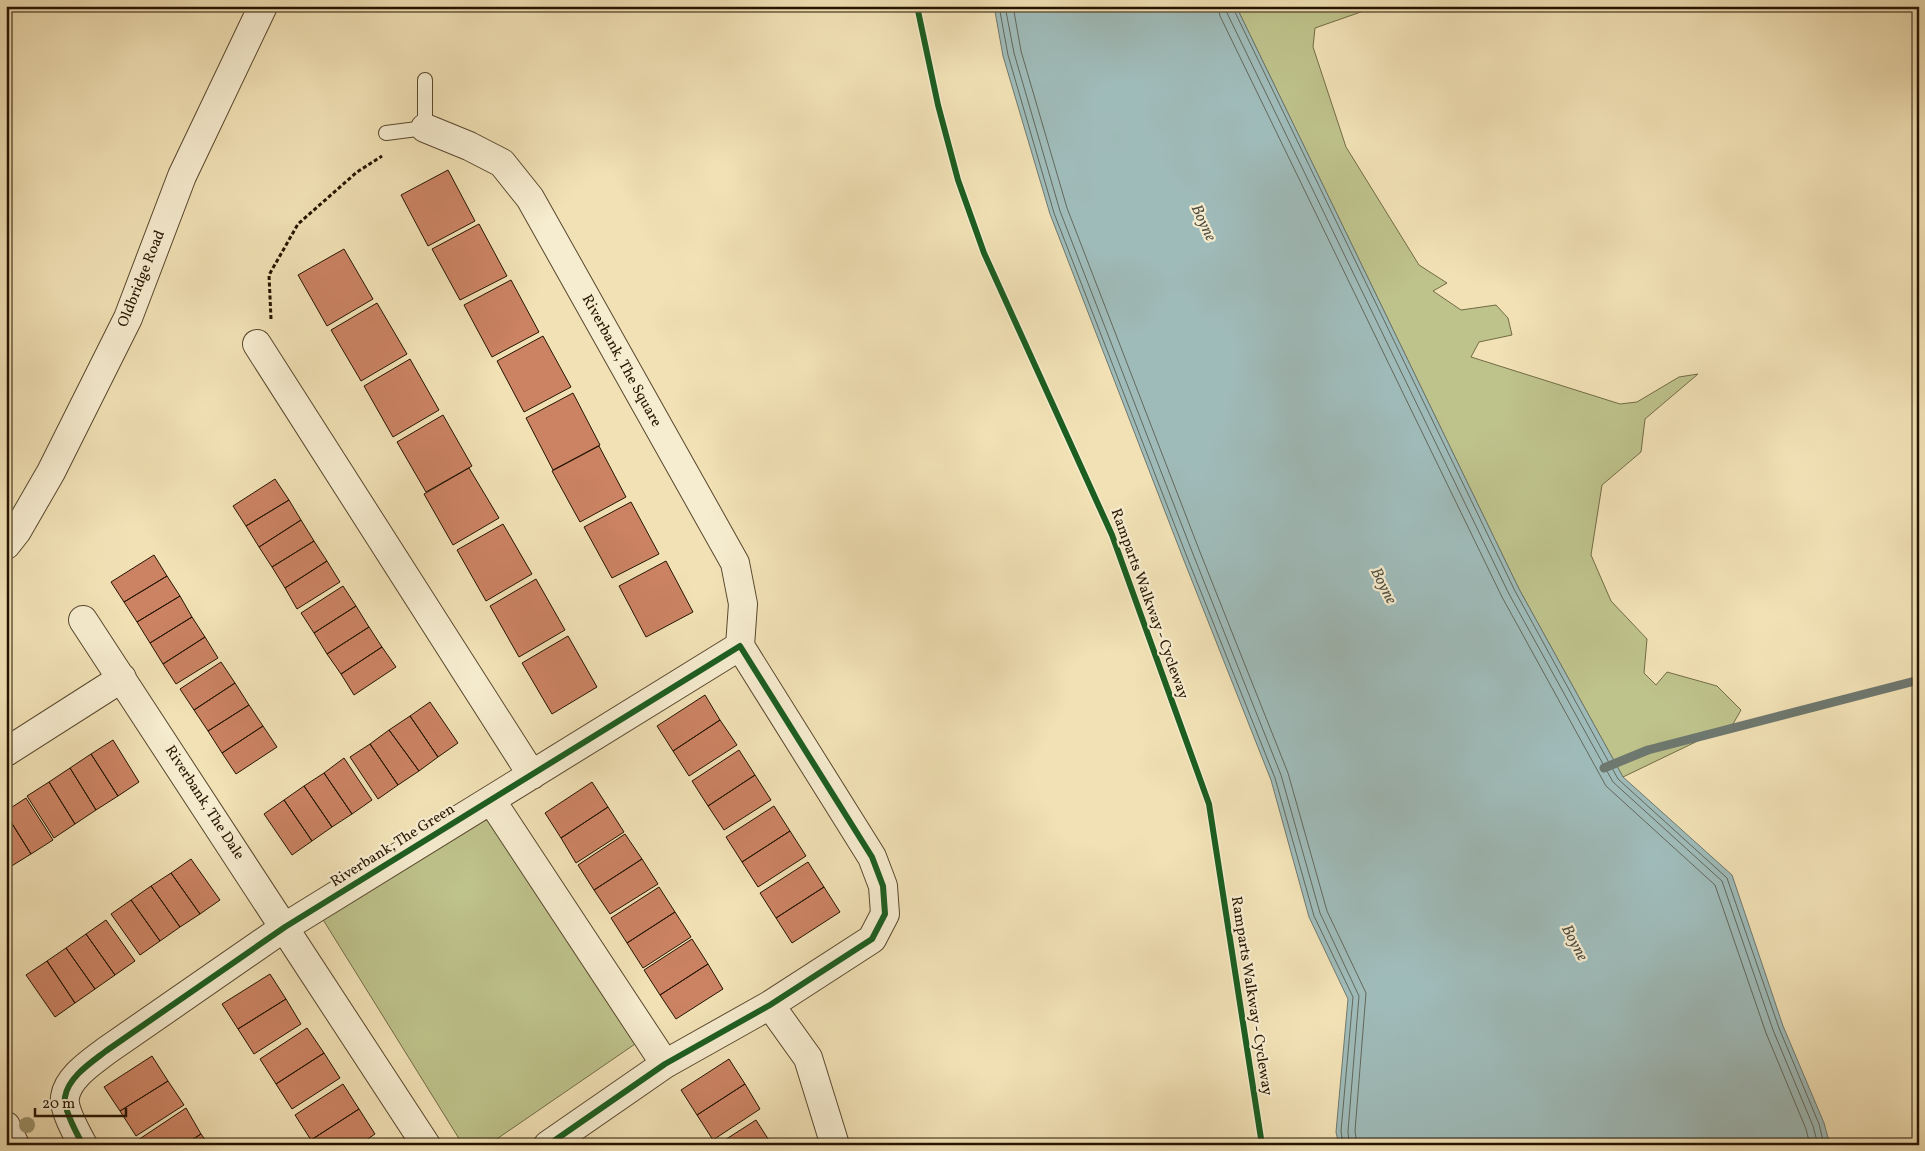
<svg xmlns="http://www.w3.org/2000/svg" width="1925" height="1151" font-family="Vollkorn,serif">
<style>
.green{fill:#bec28b;stroke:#726b46}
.water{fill:#9fbbb9;stroke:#6e786f}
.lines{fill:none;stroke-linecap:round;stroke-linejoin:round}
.shore{stroke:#62685c;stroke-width:1}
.stream{stroke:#6e786f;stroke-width:9}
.building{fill:#cb8363;stroke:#251400}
.service-casing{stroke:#58472d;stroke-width:16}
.minor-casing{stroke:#58472d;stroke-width:30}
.path{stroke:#251400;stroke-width:3;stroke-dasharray:4 2.5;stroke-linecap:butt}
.service{stroke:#f6eccf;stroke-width:14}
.minor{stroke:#f6eccf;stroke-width:28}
.cycleway-casing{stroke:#f6eccf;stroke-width:9}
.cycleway{stroke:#1b5e20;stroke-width:6}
.tree{fill:#9e926c}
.labels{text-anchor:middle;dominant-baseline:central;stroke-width:4.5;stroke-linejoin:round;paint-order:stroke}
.street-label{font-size:15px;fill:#251400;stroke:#f6eccf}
.water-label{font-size:16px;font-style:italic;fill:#504e41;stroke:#f6eccf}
</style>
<rect width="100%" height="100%" fill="#f1e1b5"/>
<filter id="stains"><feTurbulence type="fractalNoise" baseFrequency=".004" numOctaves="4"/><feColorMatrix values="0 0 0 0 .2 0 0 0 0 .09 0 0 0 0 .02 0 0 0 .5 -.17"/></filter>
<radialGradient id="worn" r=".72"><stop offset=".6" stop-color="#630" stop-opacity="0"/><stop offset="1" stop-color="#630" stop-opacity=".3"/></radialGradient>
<path class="green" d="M1236,6H1378L1315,28L1313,47L1346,147L1419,265L1447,283L1433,291L1461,310L1496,305L1508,318L1512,335L1479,342L1471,357L1620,404L1637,402L1679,377L1698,374L1645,419L1641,452L1602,485L1591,555L1611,601L1647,639L1644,673L1656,685L1667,672L1717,686L1741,710L1733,724L1623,777L1519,589Z
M486,816L638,1042L488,1145H463L322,918Z"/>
<path class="water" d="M994,6H1236L1519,589L1623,777L1732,875L1783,1026L1824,1123L1830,1145H1339L1336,1132L1348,999L1309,917L1271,780L1183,558L1050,214L1003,56Z"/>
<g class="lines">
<path class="shore" d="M999,6L1008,55L1054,213L1187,557L1275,778L1314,916L1353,997L1341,1131L1343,1145
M1005,6L1014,53L1060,211L1193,554L1281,775L1320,913L1359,996L1348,1131L1349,1145
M1013,6L1021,51L1067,208L1200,552L1288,773L1327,911L1366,993L1355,1131L1357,1145
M1218,6L1220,16L1502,597L1606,786L1715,885L1766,1033L1806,1129L1810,1145
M1226,6L1227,13L1509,594L1613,782L1722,881L1773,1030L1813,1126L1818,1145
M1232,6L1515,591L1618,779L1727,878L1779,1028L1819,1124L1824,1145"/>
<path class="stream" d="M1604,768L1648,750L1919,680"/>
</g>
<path class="building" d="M448,170L475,221L428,246L401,195Z
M479,224L507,276L460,300L432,249Z
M344,249L373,299L327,326L298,275Z
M511,280L539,332L492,357L464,305Z
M377,303L407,354L361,381L331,330Z
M543,336L571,387L524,412L497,361Z
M410,359L439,410L393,437L364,386Z
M573,393L600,445L553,470L526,418Z
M443,415L472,466L426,492L397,442Z
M599,446L626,497L580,522L552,471Z
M469,468L499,518L453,545L424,494Z
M275,479L289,500L246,526L233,506Z
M289,500L301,520L259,547L246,526Z
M631,502L659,554L612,578L584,527Z
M301,520L314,541L272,567L259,547Z
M503,524L532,574L486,601L457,550Z
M314,541L327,561L285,588L272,567Z
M154,555L167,576L124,602L111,582Z
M327,561L340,582L297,609L285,588Z
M666,561L693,612L646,637L619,586Z
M167,576L180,596L137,622L124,602Z
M536,579L565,630L519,657L490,606Z
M343,586L356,606L314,633L301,613Z
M180,596L192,617L150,643L137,622Z
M356,606L369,627L327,654L314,633Z
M192,617L205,637L163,664L150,643Z
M369,627L382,647L341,674L327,654Z
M568,636L597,687L552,714L522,663Z
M205,637L218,658L176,684L163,664Z
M382,647L396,667L354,695L341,674Z
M221,662L235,683L194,710L180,689Z
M235,683L249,705L208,731L194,710Z
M705,695L720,720L673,751L657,726Z
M430,702L458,743L438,757L410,716Z
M249,705L263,726L222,753L208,731Z
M410,716L438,757L419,771L389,730Z
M720,720L737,745L689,776L673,751Z
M263,726L277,747L236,774L222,753Z
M389,730L419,771L398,785L370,744Z
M113,740L139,782L118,796L91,754Z
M370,744L398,785L378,799L350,757Z
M739,750L755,775L708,806L692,781Z
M91,754L118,796L96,810L70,768Z
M344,758L372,800L352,814L324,773Z
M70,768L96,810L75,824L49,782Z
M324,773L352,814L332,827L304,786Z
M755,775L771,800L724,830L708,806Z
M49,782L75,824L54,838L27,796Z
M592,782L608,807L561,838L545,813Z
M304,786L332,827L312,841L284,800Z
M26,798L53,840L31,854L6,814V811Z
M284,800L312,841L292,855L264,814Z
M774,806L790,831L742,862L726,837Z
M608,807L624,832L576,863L561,838Z
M6,814L31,854L10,867L6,862Z
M790,831L806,856L758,887L742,862Z
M625,834L642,859L594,890L578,865Z
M191,859L220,900L200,914L171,873Z
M642,859L658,884L610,914L594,890Z
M808,862L824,887L776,918L760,893Z
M171,873L200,914L180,927L151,886Z
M151,886L180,927L160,941L131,900Z
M659,887L675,912L627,943L611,918Z
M824,887L840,912L792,943L776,918Z
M131,900L160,941L140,955L111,914Z
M675,912L691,937L643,968L627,943Z
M106,920L135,961L115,975L86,934Z
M86,934L115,975L95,989L66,948Z
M692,939L708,964L660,995L644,970Z
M66,948L95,989L75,1003L47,961Z
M47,961L75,1003L55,1017L26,975Z
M708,964L723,989L676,1019L660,995Z
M270,974L286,999L238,1029L222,1004Z
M286,999L301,1024L254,1054L238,1029Z
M307,1028L324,1053L276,1084L260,1059Z
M324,1053L340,1078L292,1109L276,1084Z
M152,1056L168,1081L120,1111L104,1087Z
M729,1059L745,1084L697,1115L681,1090Z
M168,1081L184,1105L136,1136L120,1111Z
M343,1084L359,1109L311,1140L295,1115Z
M745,1084L760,1109L713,1140L697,1115Z
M186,1108L201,1134L184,1145H141L138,1140Z
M359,1109L375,1134L359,1145H314L311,1140Z
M756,1120L772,1145H717Z
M201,1134L209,1145H184Z"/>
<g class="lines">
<g class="service-casing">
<path id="service" d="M386,133L425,128V80"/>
</g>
<g class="minor-casing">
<path id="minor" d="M425,128L469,146L502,163L530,198L735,563L743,604L740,646
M257,344L532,775
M6,545L17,531L51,472L128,318L182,176L263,6
M83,620L426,1145
M6,752L122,678
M491,800L665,1064
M770,1005L808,1058L835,1145
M6,1126L15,1145
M83,1145C77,1134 63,1109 65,1097C68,1077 92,1062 106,1051L285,927L740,646
M548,1145L665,1064L770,1005L872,939L885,914L883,886L872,857L740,646"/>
</g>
<path class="path" d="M271,319L269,275L298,224L357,172L382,156"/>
<use href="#service" class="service"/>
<use href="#minor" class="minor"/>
<g class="cycleway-casing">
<path id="cycleway" d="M917,6L938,105L958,180L984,253L1112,535L1209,804L1262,1145
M83,1145C77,1134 63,1109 65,1097C68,1077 92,1062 106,1051L285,927L740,646L872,857L883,886L885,914L872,939L770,1005L665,1064L548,1145"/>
</g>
<use href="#cycleway" class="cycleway"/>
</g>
<circle class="tree" cx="27" cy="1125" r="8"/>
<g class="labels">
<g class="street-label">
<text transform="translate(142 279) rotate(-68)">Oldbridge Road</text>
<text transform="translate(621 361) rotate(61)">Riverbank, The Square</text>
<text transform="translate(1149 604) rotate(70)">Ramparts Walkway - Cycleway</text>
<text transform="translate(204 803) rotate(57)">Riverbank, The Dale</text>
<text transform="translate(393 846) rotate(-32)">Riverbank, The Green</text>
<text transform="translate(1251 996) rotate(81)">Ramparts Walkway - Cycleway</text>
</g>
<g class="water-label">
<text transform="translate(1203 223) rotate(65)">Boyne</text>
<text transform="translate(1383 586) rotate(63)">Boyne</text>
<text transform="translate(1574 943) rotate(62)">Boyne</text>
</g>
</g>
<rect width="1925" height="1151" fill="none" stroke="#f1e1b5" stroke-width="25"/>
<rect x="8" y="8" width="1910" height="1136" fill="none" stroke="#251400" stroke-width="2.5"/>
<rect x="12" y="12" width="1900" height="1126" fill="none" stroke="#251400"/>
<path d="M35 1108v8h91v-8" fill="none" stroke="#251400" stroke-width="2.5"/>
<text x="42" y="1108" font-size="15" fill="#251400" stroke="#f6eccf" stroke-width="4" paint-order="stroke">20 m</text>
<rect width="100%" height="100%" filter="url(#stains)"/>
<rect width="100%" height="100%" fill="url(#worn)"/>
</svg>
